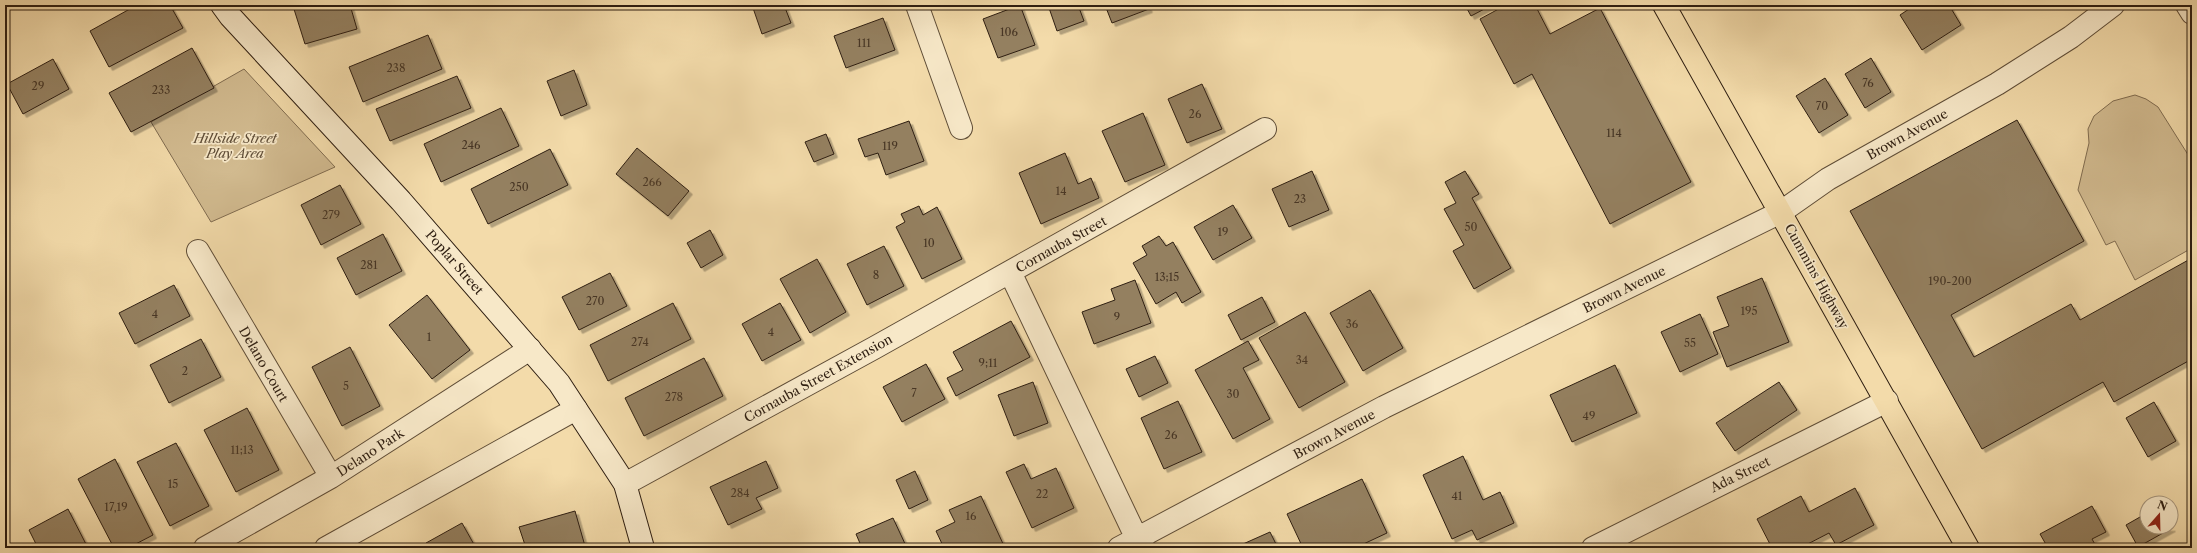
<svg xmlns="http://www.w3.org/2000/svg" width="2197" height="553" font-family="'Libre Caslon Text',serif">
<style>
.green{fill:#d2bb90;stroke:#806c50}
.building{fill:#948061;stroke:#2e1e11;filter:url(#shadow)}
.lines{fill:none;stroke-linecap:round;stroke-linejoin:round}
.street-casing{stroke:#5f4d37;stroke-width:24}
.secondary-casing{stroke:#2e1e11;stroke-width:24}
.primary-casing{stroke:#2e1e11;stroke-width:24}
.street{stroke:#f7e8c8;stroke-width:22}
.secondary{stroke:#f7e8c8;stroke-width:22}
.primary{stroke:#f3dbaa;stroke-width:22}
.labels{text-anchor:middle;dominant-baseline:central;stroke-width:3.5;stroke-linejoin:round;paint-order:stroke}
.number-label{font-size:11px;fill:#483625}
.street-label{font-size:13px;fill:#2e1e11;stroke:#f7e8c8}
.park-label{font-size:13px;font-style:italic;fill:#5f4d37;stroke:#f7e8c8}
</style>
<defs>
<filter id="shadow"><feDropShadow dx="3.5" dy="3.5" stdDeviation="0" flood-color="#0004"/></filter>
</defs>
<rect width="100%" height="100%" fill="#f3dbaa"/>
<filter id="stains"><feTurbulence type="fractalNoise" baseFrequency=".005" numOctaves="4"/><feColorMatrix values="0 0 0 0 .2 0 0 0 0 .09 0 0 0 0 .02 0 0 0 .5 -.17"/></filter>
<radialGradient id="worn" r=".72"><stop offset=".6" stop-color="#630" stop-opacity="0"/><stop offset="1" stop-color="#630" stop-opacity=".3"/></radialGradient>
<path class="green" d="M244,69L335,167L211,222L151,122Z
M2135,95L2146,99L2158,107L2192,161V248L2135,280L2115,241L2106,245L2078,190L2089,143L2088,129L2094,116L2113,101Z"/>
<path class="building" d="M137,5H170L183,28L109,67L90,31Z
M350,5L357,29L305,44L293,6Z
M752,5H784L791,23L762,34Z
M1020,5L1035,45L998,58L983,19Z
M1048,5H1078L1084,21L1057,31Z
M1105,5H1147L1149,9L1112,23Z
M1465,5H1492L1471,16Z
M1506,5H1535L1550,34L1600,8L1691,182L1610,224L1532,74L1514,84L1480,19Z
M1915,5H1949L1961,25L1922,50L1900,15Z
M883,18L895,50L846,68L834,36Z
M428,35L442,69L363,102L349,67Z
M192,48L214,88L131,132L109,93Z
M1871,58L1891,92L1865,108L1845,74Z
M53,59L69,89L23,114L7,84Z
M574,70L587,105L561,116L547,81Z
M457,76L471,108L390,141L376,109Z
M1825,78L1848,115L1819,133L1796,96Z
M1202,84L1222,129L1187,143L1168,99Z
M501,108L519,146L441,182L424,144Z
M1143,113L1165,165L1125,182L1102,131Z
M2017,120L2084,241L1951,315L1974,357L2071,304L2080,320L2192,258V359L2114,402L2103,382L1982,449L1850,211Z
M909,121L924,161L886,175L878,153L865,157L858,139Z
M826,134L834,154L814,162L805,142Z
M637,148L689,191L668,216L616,174Z
M550,149L568,185L488,224L471,189Z
M1065,153L1078,184L1091,178L1099,198L1041,224L1019,173Z
M1312,171L1329,210L1289,227L1272,189Z
M1465,171L1479,194L1472,198L1511,268L1474,289L1453,251L1464,245L1444,209L1456,203L1445,182Z
M340,185L361,224L321,245L301,205Z
M1233,205L1252,238L1213,260L1194,227Z
M919,206L923,215L937,207L962,259L922,279L896,227L905,222L901,214Z
M710,230L723,255L701,268L687,243Z
M383,234L402,271L356,295L337,258Z
M1159,236L1166,246L1173,242L1201,292L1182,303L1176,292L1156,304L1133,263L1147,255L1142,246Z
M884,246L904,286L867,305L847,264Z
M817,259L846,312L810,333L780,279Z
M610,273L627,306L579,330L562,297Z
M1762,278L1789,342L1727,367L1713,332L1729,326L1717,297Z
M1135,280L1151,323L1094,344L1082,312L1115,300L1111,289Z
M174,285L190,316L135,344L119,313Z
M1370,290L1403,348L1363,371L1330,313Z
M427,295L470,350L432,379L389,325Z
M1262,297L1275,322L1241,340L1228,315Z
M673,303L691,339L608,381L590,345Z
M780,303L801,340L762,361L742,324Z
M1305,312L1345,382L1299,408L1259,338Z
M1700,314L1718,354L1680,372L1661,332Z
M1011,321L1030,357L956,396L947,378L963,370L953,352Z
M201,339L221,377L169,403L150,365Z
M1248,341L1259,360L1243,368L1270,419L1233,439L1195,370Z
M350,347L380,406L342,426L312,367Z
M1155,356L1168,383L1139,397L1126,369Z
M704,358L723,396L644,436L625,398Z
M926,364L945,399L902,422L883,387Z
M1615,365L1637,413L1572,442L1550,395Z
M1033,382L1048,423L1014,436L998,395Z
M1779,382L1797,410L1735,451L1716,423Z
M1178,401L1202,452L1164,469L1141,418Z
M2154,402L2176,441L2148,457L2126,418Z
M247,408L279,470L236,492L204,430Z
M176,443L209,506L170,526L137,462Z
M1463,456L1483,500L1500,492L1514,523L1477,540L1472,530L1452,539L1423,475Z
M115,459L153,535L128,548H114L78,479Z
M766,461L778,488L756,498L762,509L728,525L710,487Z
M1024,464L1031,479L1056,468L1074,508L1032,528L1006,472Z
M915,471L928,500L909,509L896,480Z
M1362,479L1387,533L1355,548H1303L1287,514Z
M1855,488L1874,525L1836,545L1829,533L1800,548H1772L1757,519L1801,496L1809,512Z
M981,496L1005,548H944L936,531L955,522L949,510Z
M2092,506L2106,532L2092,539L2097,548H2048L2040,534Z
M68,509L88,548H38L29,530Z
M575,511L585,546L577,548H526L519,527Z
M2147,513V527L2172,528L2138,547L2126,525Z
M893,518L907,548H862L856,534Z
M462,523L476,548H429L426,543Z
M1270,532L1278,548H1234Z"/>
<g class="lines">
<g class="street-casing">
<path id="street" d="M917,5L961,128
M2187,5L2192,13
M198,251L331,477
M1010,272L1137,539L1144,548
M625,484L874,348L1265,129
M205,548L331,477L530,349
M326,548L576,409
M1119,548L1384,407L1781,212L1828,179L1997,84L2071,37L2113,5
M1593,548L1887,401"/>
</g>
<g class="secondary-casing">
<path id="secondary" d="M222,5L230,16L401,201L559,383L625,484L643,548"/>
</g>
<g class="primary-casing">
<path id="primary" d="M1664,5L1968,548"/>
</g>
<use href="#street" class="street"/>
<use href="#secondary" class="secondary"/>
<use href="#primary" class="primary"/>
</g>
<g class="labels">
<g class="number-label">
<text x="1009" y="32">106</text>
<text x="864" y="43">111</text>
<text x="396" y="68">238</text>
<text x="1868" y="83">76</text>
<text x="38" y="86">29</text>
<text x="161" y="90">233</text>
<text x="1822" y="106">70</text>
<text x="1195" y="114">26</text>
<text x="1614" y="133">114</text>
<text x="471" y="145">246</text>
<text x="890" y="146">119</text>
<text x="652" y="182">266</text>
<text x="519" y="187">250</text>
<text x="1061" y="191">14</text>
<text x="1300" y="199">23</text>
<text x="331" y="215">279</text>
<text x="1471" y="227">50</text>
<text x="1223" y="232">19</text>
<text x="929" y="243">10</text>
<text x="369" y="265">281</text>
<text x="876" y="275">8</text>
<text x="1167" y="277">13;15</text>
<text x="1950" y="281">190-200</text>
<text x="595" y="301">270</text>
<text x="1749" y="311">195</text>
<text x="155" y="314">4</text>
<text x="1117" y="317">9</text>
<text x="1352" y="324">36</text>
<text x="771" y="332">4</text>
<text x="429" y="337">1</text>
<text x="640" y="342">274</text>
<text x="1690" y="343">55</text>
<text x="1302" y="360">34</text>
<text x="988" y="363">9;11</text>
<text x="185" y="371">2</text>
<text x="346" y="386">5</text>
<text x="914" y="393">7</text>
<text x="1233" y="394">30</text>
<text x="674" y="397">278</text>
<text x="1589" y="416">49</text>
<text x="1171" y="435">26</text>
<text x="242" y="450">11;13</text>
<text x="173" y="484">15</text>
<text x="740" y="493">284</text>
<text x="1042" y="494">22</text>
<text x="1457" y="496">41</text>
<text x="116" y="507">17,19</text>
<text x="971" y="516">16</text>
</g>
<g class="street-label">
<text transform="translate(1907 134) rotate(-29)">Brown Avenue</text>
<text transform="translate(1061 244) rotate(-29)">Cornauba Street</text>
<text transform="translate(455 262) rotate(49)">Poplar Street</text>
<text transform="translate(1817 276) rotate(61)">Cummins Highway</text>
<text transform="translate(1624 289) rotate(-26)">Brown Avenue</text>
<text transform="translate(264 364) rotate(60)">Delano Court</text>
<text transform="translate(818 378) rotate(-29)">Cornauba Street Extension</text>
<text transform="translate(1334 434) rotate(-28)">Brown Avenue</text>
<text transform="translate(370 452) rotate(-33)">Delano Park</text>
<text transform="translate(1740 474) rotate(-26)">Ada Street</text>
</g>
<g class="park-label">
<text x="235" y="138">Hillside Street<tspan x="235" dy="15">Play Area</tspan></text>
</g>
</g>
<rect width="2197" height="553" fill="none" stroke="#f3dbaa" stroke-width="20"/>
<rect x="6" y="6" width="2185" height="541" fill="none" stroke="#2e1e11" stroke-width="2"/>
<rect x="10" y="10" width="2177" height="533" fill="none" stroke="#2e1e11"/>
<g transform="translate(2159 515) rotate(20)"><circle r="19" fill="#f7e8c8" stroke="#a7977f"/>
<path d="M0-3L7 15L0 10L-7 15Z" fill="#8f2418"/>
<text y="-6" font-size="11" font-weight="bold" text-anchor="middle" fill="#2e1e11">N</text>
</g>
<rect width="100%" height="100%" filter="url(#stains)"/>
<rect width="100%" height="100%" fill="url(#worn)"/>
</svg>
